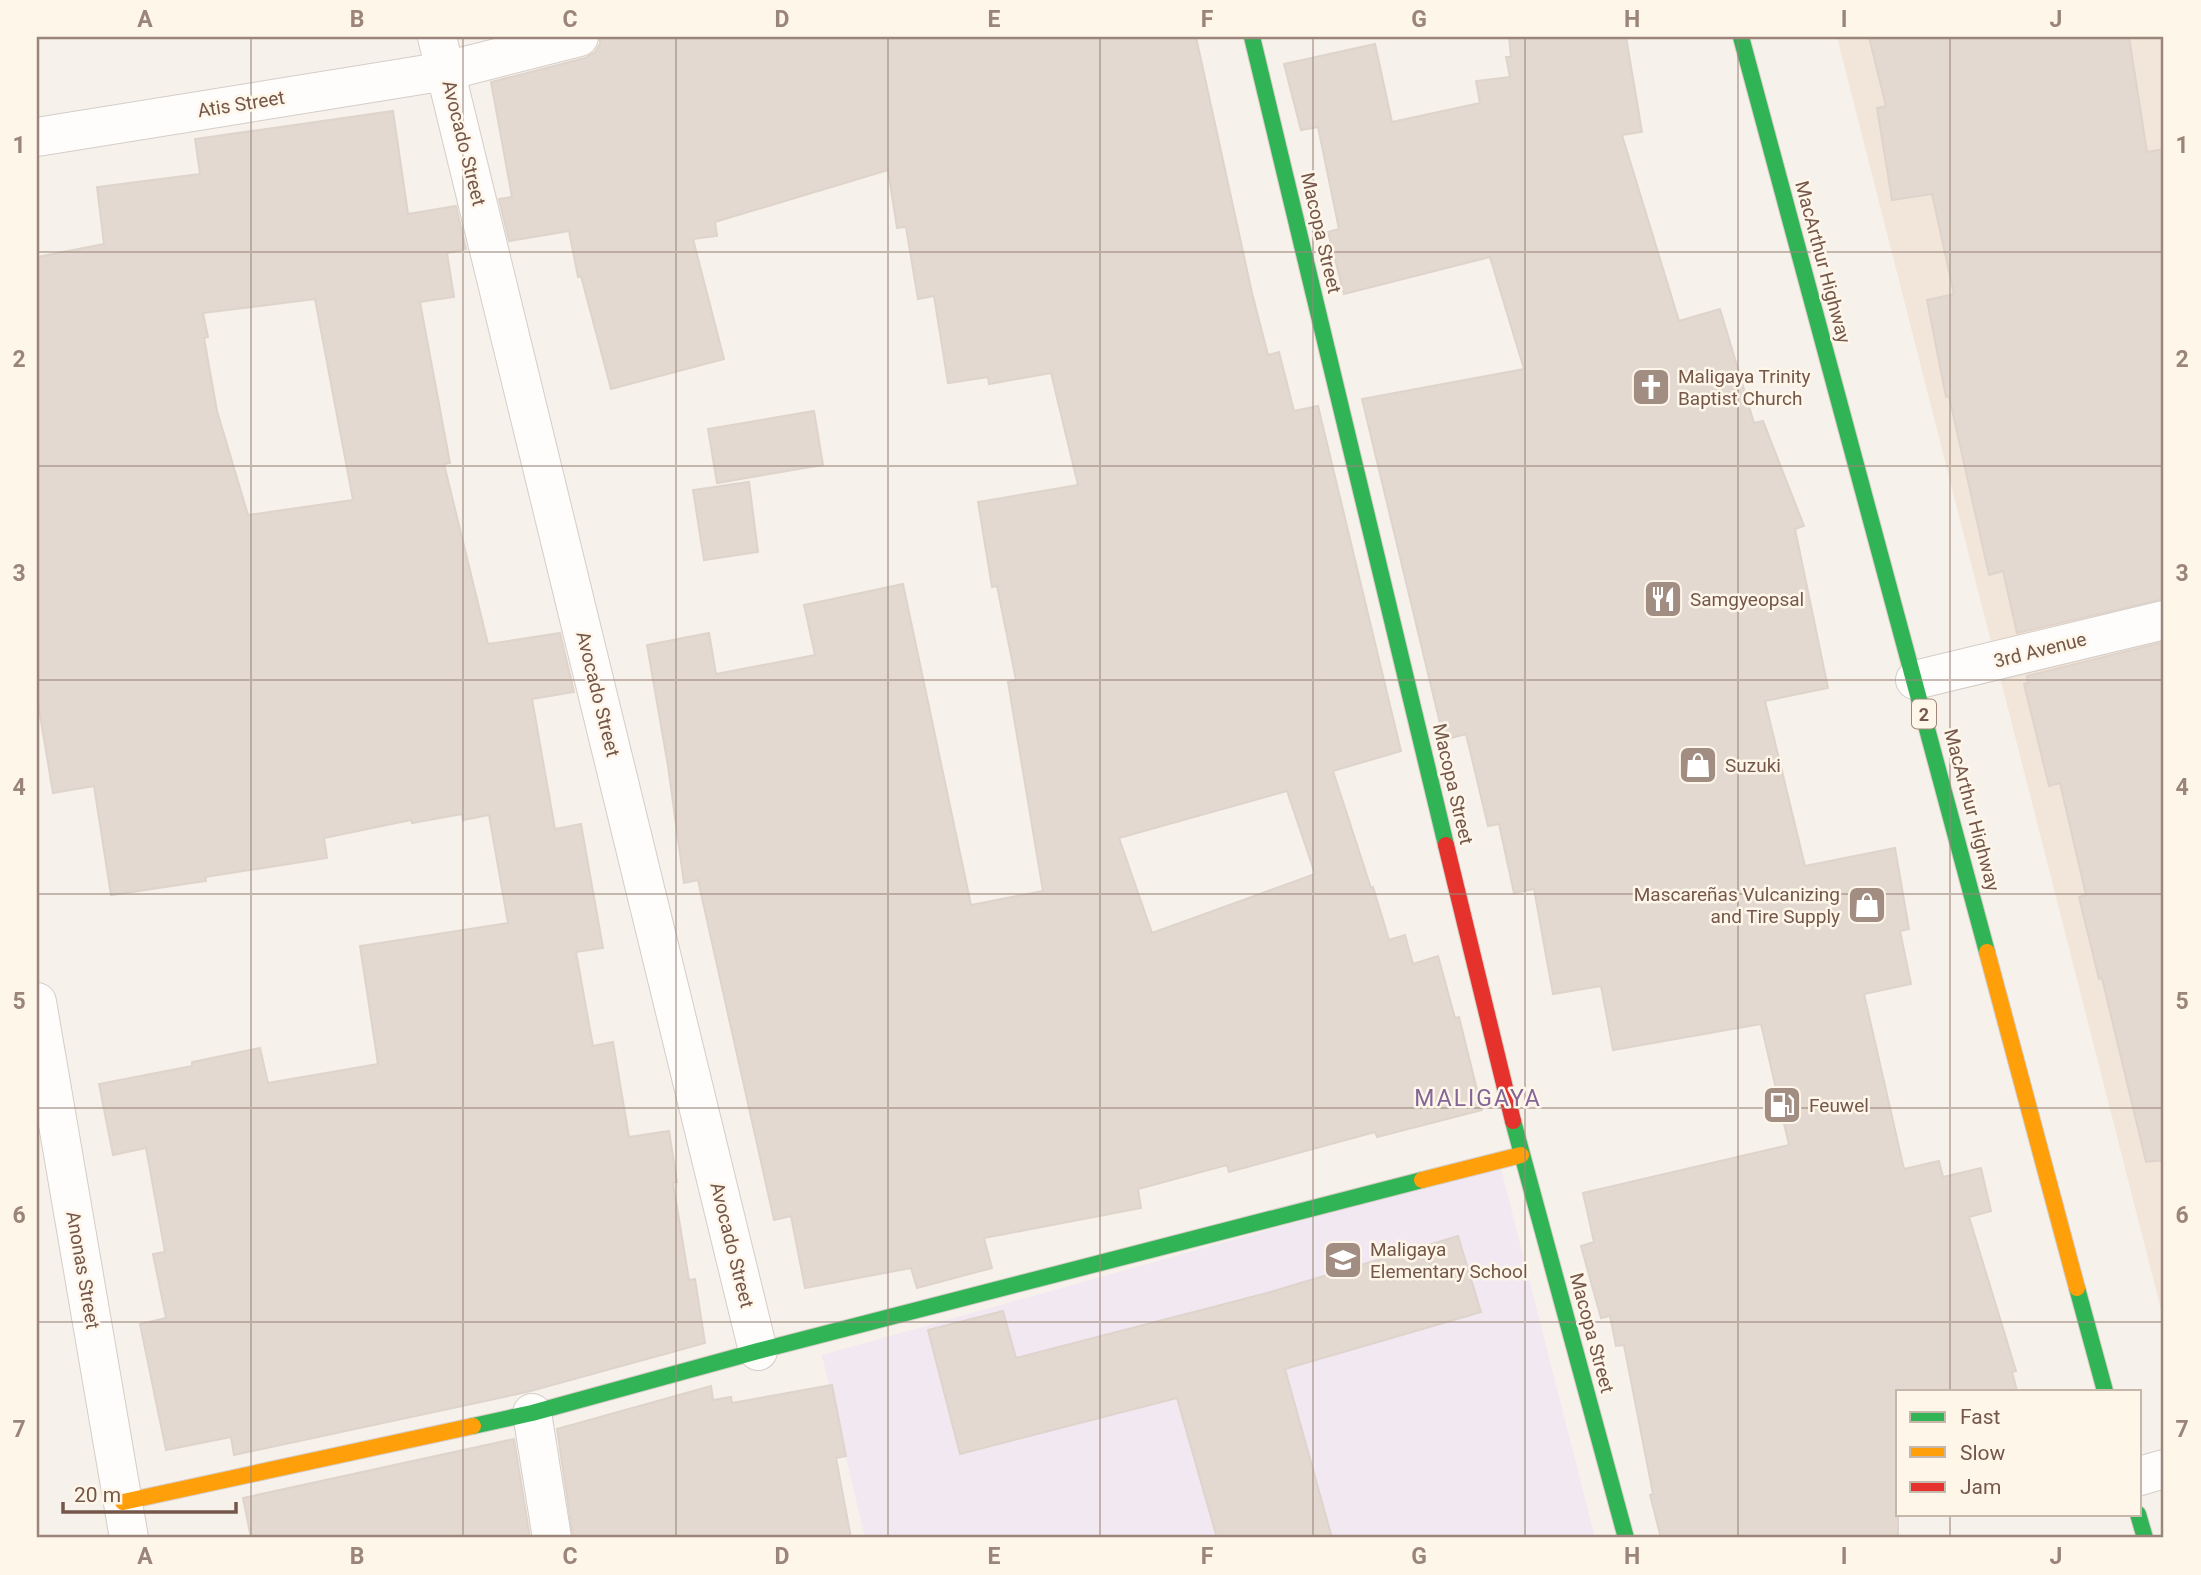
<svg xmlns="http://www.w3.org/2000/svg" width="2201" height="1575" font-family="Roboto,sans-serif">
<style>
.residential{fill:#f2e6da}
.education{fill:#f2e8f2}
.building{fill:#e3d9d1;stroke:#dfd4cc;stroke-width:2;fill-rule:evenodd}
.lines{fill:none;stroke-linecap:round;stroke-linejoin:round}
.street-casing{stroke:#d5cdc7;stroke-width:40}
.fast-casing{stroke:#d6ccc6;stroke-width:18}
.slow-casing{stroke:#d6ccc6;stroke-width:18}
.jam-casing{stroke:#d6ccc6;stroke-width:18}
.street{stroke:#fefdfc;stroke-width:38}
.fast{stroke:#30b455;stroke-width:16}
.slow{stroke:#ff9f0a;stroke-width:16}
.jam{stroke:#e5322d;stroke-width:16}
.grid{fill:none;stroke:#9b857a;stroke-width:2;stroke-opacity:0.55}
.labels{text-anchor:middle;dominant-baseline:central;stroke-width:5;stroke-linejoin:round;paint-order:stroke}
.shield{fill:#fff6ea;stroke:#9e877a;stroke-width:2}
.shield-label{font-size:18px;font-weight:bold;fill:#74574a}
.street-label{font-size:19px;fill:#74574a;stroke:#fff6ea}
.poi-label{font-size:19px;fill:#74574a;stroke:#fff6ea;text-anchor:start}
.quarter-label{font-size:23px;letter-spacing:2px;fill:#846598;stroke:#fff6ea}
.neatline{fill:none;stroke:#9b857a;stroke-width:2.5}
.grid-label{font-size:23px;text-anchor:middle;font-weight:bold;fill:#9b857a}
</style>
<rect width="100%" height="100%" fill="#f6f1ea"/>
<path class="residential" d="M1837,37H2164V1321Z"/>
<path class="education" d="M1500,1165L1595,1538H865L822,1355Z"/>
<path class="building" d="M600,37H1196L1252,293L1268,355L1279,352L1294,411L1318,406L1401,751L1333,771L1371,888L1373,887L1389,940L1405,935L1413,964L1438,956L1455,1018L1459,1017L1482,1110L1377,1137L1375,1132L1229,1172L1227,1165L1138,1189L1141,1208L984,1238L992,1268L917,1288L911,1268L805,1288L791,1216L774,1220L698,880L684,883L668,766L647,645L709,633L716,674L815,655L804,605L903,584L971,905L1043,891L1008,682L1016,680L997,586L992,587L978,502L1078,485L1051,373L989,384L988,377L948,383L934,296L918,299L906,227L897,228L888,170L715,222L717,236L693,239L724,359L611,389L581,276L578,277L569,231L509,241L499,199L512,197L491,82L585,58L595,52L600,44ZM1287,791L1315,874L1152,933L1119,838Z
M1509,37H1626L1642,132L1622,135L1679,321L1720,309L1754,423L1763,421L1804,526L1795,529L1828,688L1765,701L1805,866L1895,848L1909,929L1900,931L1911,984L1864,994L1904,1169L1939,1161L1943,1177L1981,1168L1991,1211L1969,1217L2016,1371L2012,1372L2017,1391H1898V1538H1661L1650,1495L1653,1494L1624,1345L1616,1346L1610,1316L1601,1318L1581,1246L1594,1242L1583,1193L1789,1145L1761,1024L1613,1050L1601,986L1553,994L1534,889L1514,893L1499,824L1488,826L1466,734L1444,740L1362,399L1524,369L1490,257L1344,294L1328,232L1339,229L1318,127L1301,130L1284,64L1375,44L1392,122L1480,103L1476,81L1510,77L1506,57H1511Z
M1869,37H2129L2147,152L2164,149V599L2017,633L2003,571L1989,575L1949,396L1946,397L1927,300L1954,294L1932,194L1892,200L1877,108L1886,106Z
M393,111L408,214L456,206L466,249L447,253L454,297L420,302L450,463L444,464L488,644L560,633L574,692L532,699L555,829L581,824L603,948L576,952L593,1046L613,1042L629,1137L669,1131L677,1182L673,1183L689,1280L695,1279L705,1343L527,1392L234,1455L231,1437L166,1450L140,1324L166,1318L153,1254L165,1252L146,1148L113,1155L99,1084L192,1066V1062L260,1048L268,1083L378,1064L360,946L508,923L489,815L463,820L462,814L412,823L411,820L324,838L327,858L205,877L206,881L111,895L94,786L53,793L37,697V257L104,244L97,187L200,174L195,139ZM315,299L353,500L248,515L217,411L204,338L208,337L203,313Z
M814,411L823,465L717,483L708,429Z
M749,482L758,552L704,560L693,490Z
M2164,642V1160L2146,1162L2102,978L2099,979L2079,897L2086,895L2060,783L2049,786L2024,684L2028,683L2027,676Z
M1458,1236L1481,1312L1285,1369L1332,1538H1217L1177,1398L960,1454L928,1330L1003,1311L1016,1358L1267,1293Z
M832,1385L846,1456L836,1458L851,1538H573L557,1429L711,1386L713,1400L731,1397L732,1403Z
M514,1439L530,1538H251L243,1498Z"/>
<g class="lines">
<g class="street-casing">
<path id="street" d="M437,37L758,1351
M37,137L446,71L579,37
M1915,680L2164,620
M37,1002L129,1538
M532,1413L552,1538
M2140,1476L2164,1469"/>
</g>
<g class="fast-casing">
<path id="fast" d="M1252,37L1446,845
M1741,37L1987,952
M1513,1121L1626,1538
M2077,1288L2105,1391
M473,1426L532,1413L758,1351L1422,1180
M2138,1514L2145,1538"/>
</g>
<g class="slow-casing">
<path id="slow" d="M1987,952L2077,1288
M1422,1180L1521,1155
M123,1502L473,1426"/>
</g>
<g class="jam-casing">
<path id="jam" d="M1446,845L1513,1121"/>
</g>
<use href="#street" class="street"/>
<use href="#fast" class="fast"/>
<use href="#slow" class="slow"/>
<use href="#jam" class="jam"/>
</g>
<path class="grid" d="M251,37V1538M463,37V1538M676,37V1538M888,37V1538M1100,37V1538M1313,37V1538M1525,37V1538M1738,37V1538M1950,37V1391M37,252H2164M37,466H2164M37,680H2164M37,894H2164M37,1108H2164M37,1322H2164M1950,1514V1538"/>
<defs>
<g id="church-square" transform="scale(2.0125)"><rect x="-9" y="-9" width="18" height="18" rx="4" fill="#a28d82" stroke="#fff6ea"/><path d="M-1.2-6h2.4v3.5h3.3v2.4h-3.3V6h-2.4V-.1h-3.3v-2.4h3.3Z" fill="#fff"/></g>
<g id="restaurant-square" transform="scale(2.0125)"><rect x="-9" y="-9" width="18" height="18" rx="4" fill="#a28d82" stroke="#fff6ea"/><path d="M-5-6h1v4h1v-4h1v4h1v-4h1v5L-1.5 .5V6h-2V.5L-5-1ZM5-6V6H3V1.5H1.5Q1.5-4 5-6Z" fill="#fff"/></g>
<g id="shop-square" transform="scale(2.0125)"><rect x="-9" y="-9" width="18" height="18" rx="4" fill="#a28d82" stroke="#fff6ea"/><path d="M-5-2.5h2.3a2.7 3.5 0 0 1 5.4 0H5L5.5 6h-11ZM-1.5-2.5h3a1.5 2.3 0 0 0-3 0Z" fill="#fff"/></g>
<g id="fuel-square" transform="scale(2.0125)"><rect x="-9" y="-9" width="18" height="18" rx="4" fill="#a28d82" stroke="#fff6ea"/><path d="M-5.5-6h7V0h2V4h1.3V-2.5L3-4.5l.8-.8L6-3V5H2.5V1h-1V6h-7ZM-4.2-4.7v3.2H.2V-4.7Z" fill="#fff"/></g>
<g id="school-square" transform="scale(2.0125)"><rect x="-9" y="-9" width="18" height="18" rx="4" fill="#a28d82" stroke="#fff6ea"/><path d="M0-5L7-2L0 1L-7-2ZM-4 1L0 2.5L4 1V4Q0 6-4 4Z" fill="#fff"/></g>
</defs>
<g fill-rule="evenodd">
<use href="#church-square" x="1651" y="387"/>
<use href="#restaurant-square" x="1663" y="599"/>
<use href="#shop-square" x="1698" y="765"/>
<use href="#shop-square" x="1867" y="905"/>
<use href="#fuel-square" x="1782" y="1105"/>
<use href="#school-square" x="1343" y="1260"/>
</g>
<g class="labels">
<rect class="shield" x="1912" y="699.5" width="24" height="29" rx="5"/>
<g class="shield-label">
<text x="1924" y="714">2</text>
</g>
<g class="street-label">
<text transform="translate(241 104) rotate(-9)">Atis Street</text>
<text transform="translate(464 143) rotate(76)">Avocado Street</text>
<text transform="translate(1321 233) rotate(77)">Macopa Street</text>
<text transform="translate(1823 262) rotate(75)">MacArthur Highway</text>
<text transform="translate(2040 650) rotate(-14)">3rd Avenue</text>
<text transform="translate(598 694) rotate(76)">Avocado Street</text>
<text transform="translate(1453 784) rotate(77)">Macopa Street</text>
<text transform="translate(1972 810) rotate(75)">MacArthur Highway</text>
<text transform="translate(732 1245) rotate(76)">Avocado Street</text>
<text transform="translate(83 1270) rotate(80)">Anonas Street</text>
<text transform="translate(1592 1333) rotate(75)">Macopa Street</text>
</g>
<g class="poi-label">
<text x="1678" y="376">Maligaya Trinity<tspan x="1678" dy="22">Baptist Church</tspan></text>
<text x="1690" y="599">Samgyeopsal</text>
<text x="1725" y="765">Suzuki</text>
<text x="1840" y="894" text-anchor="end">Mascareñas Vulcanizing<tspan x="1840" dy="22">and Tire Supply</tspan></text>
<text x="1809" y="1105">Feuwel</text>
<text x="1370" y="1249">Maligaya<tspan x="1370" dy="22">Elementary School</tspan></text>
</g>
<g class="quarter-label">
<text x="1478" y="1098">MALIGAYA</text>
</g>
</g>
<rect width="2201" height="1575" fill="none" stroke="#fff6ea" stroke-width="77"/>
<rect x="1896" y="1390" width="245" height="126" fill="#fff6ea" stroke="#c7b6aa" stroke-width="2"/>
<rect x="1910" y="1412" width="35" height="10" fill="#30b455" stroke="#c7b6aa" stroke-width="2"/>
<text x="1960" y="1424" font-size="21" fill="#74574a">Fast</text>
<rect x="1910" y="1447" width="35" height="10" fill="#ff9f0a" stroke="#c7b6aa" stroke-width="2"/>
<text x="1960" y="1460" font-size="21" fill="#74574a">Slow</text>
<rect x="1910" y="1482" width="35" height="10" fill="#e5322d" stroke="#c7b6aa" stroke-width="2"/>
<text x="1960" y="1494" font-size="21" fill="#74574a">Jam</text>
<path d="M63 1502v10h173v-10" fill="none" stroke="#74574a" stroke-width="3.5"/>
<text x="74" y="1502" font-size="21" fill="#74574a" stroke="#fff6ea" stroke-width="5" paint-order="stroke">20 m</text>
<rect x="38" y="38" width="2124" height="1498" class="neatline"/>
<g class="grid-label">
<text x="145" y="27">A</text>
<text x="357" y="27">B</text>
<text x="570" y="27">C</text>
<text x="782" y="27">D</text>
<text x="994" y="27">E</text>
<text x="1207" y="27">F</text>
<text x="1419" y="27">G</text>
<text x="1632" y="27">H</text>
<text x="1844" y="27">I</text>
<text x="2056" y="27">J</text>
<text x="19" y="153">1</text>
<text x="2182" y="153">1</text>
<text x="19" y="367">2</text>
<text x="2182" y="367">2</text>
<text x="19" y="581">3</text>
<text x="2182" y="581">3</text>
<text x="19" y="795">4</text>
<text x="2182" y="795">4</text>
<text x="19" y="1009">5</text>
<text x="2182" y="1009">5</text>
<text x="19" y="1223">6</text>
<text x="2182" y="1223">6</text>
<text x="19" y="1437">7</text>
<text x="2182" y="1437">7</text>
<text x="145" y="1564">A</text>
<text x="357" y="1564">B</text>
<text x="570" y="1564">C</text>
<text x="782" y="1564">D</text>
<text x="994" y="1564">E</text>
<text x="1207" y="1564">F</text>
<text x="1419" y="1564">G</text>
<text x="1632" y="1564">H</text>
<text x="1844" y="1564">I</text>
<text x="2056" y="1564">J</text>
</g>
</svg>
